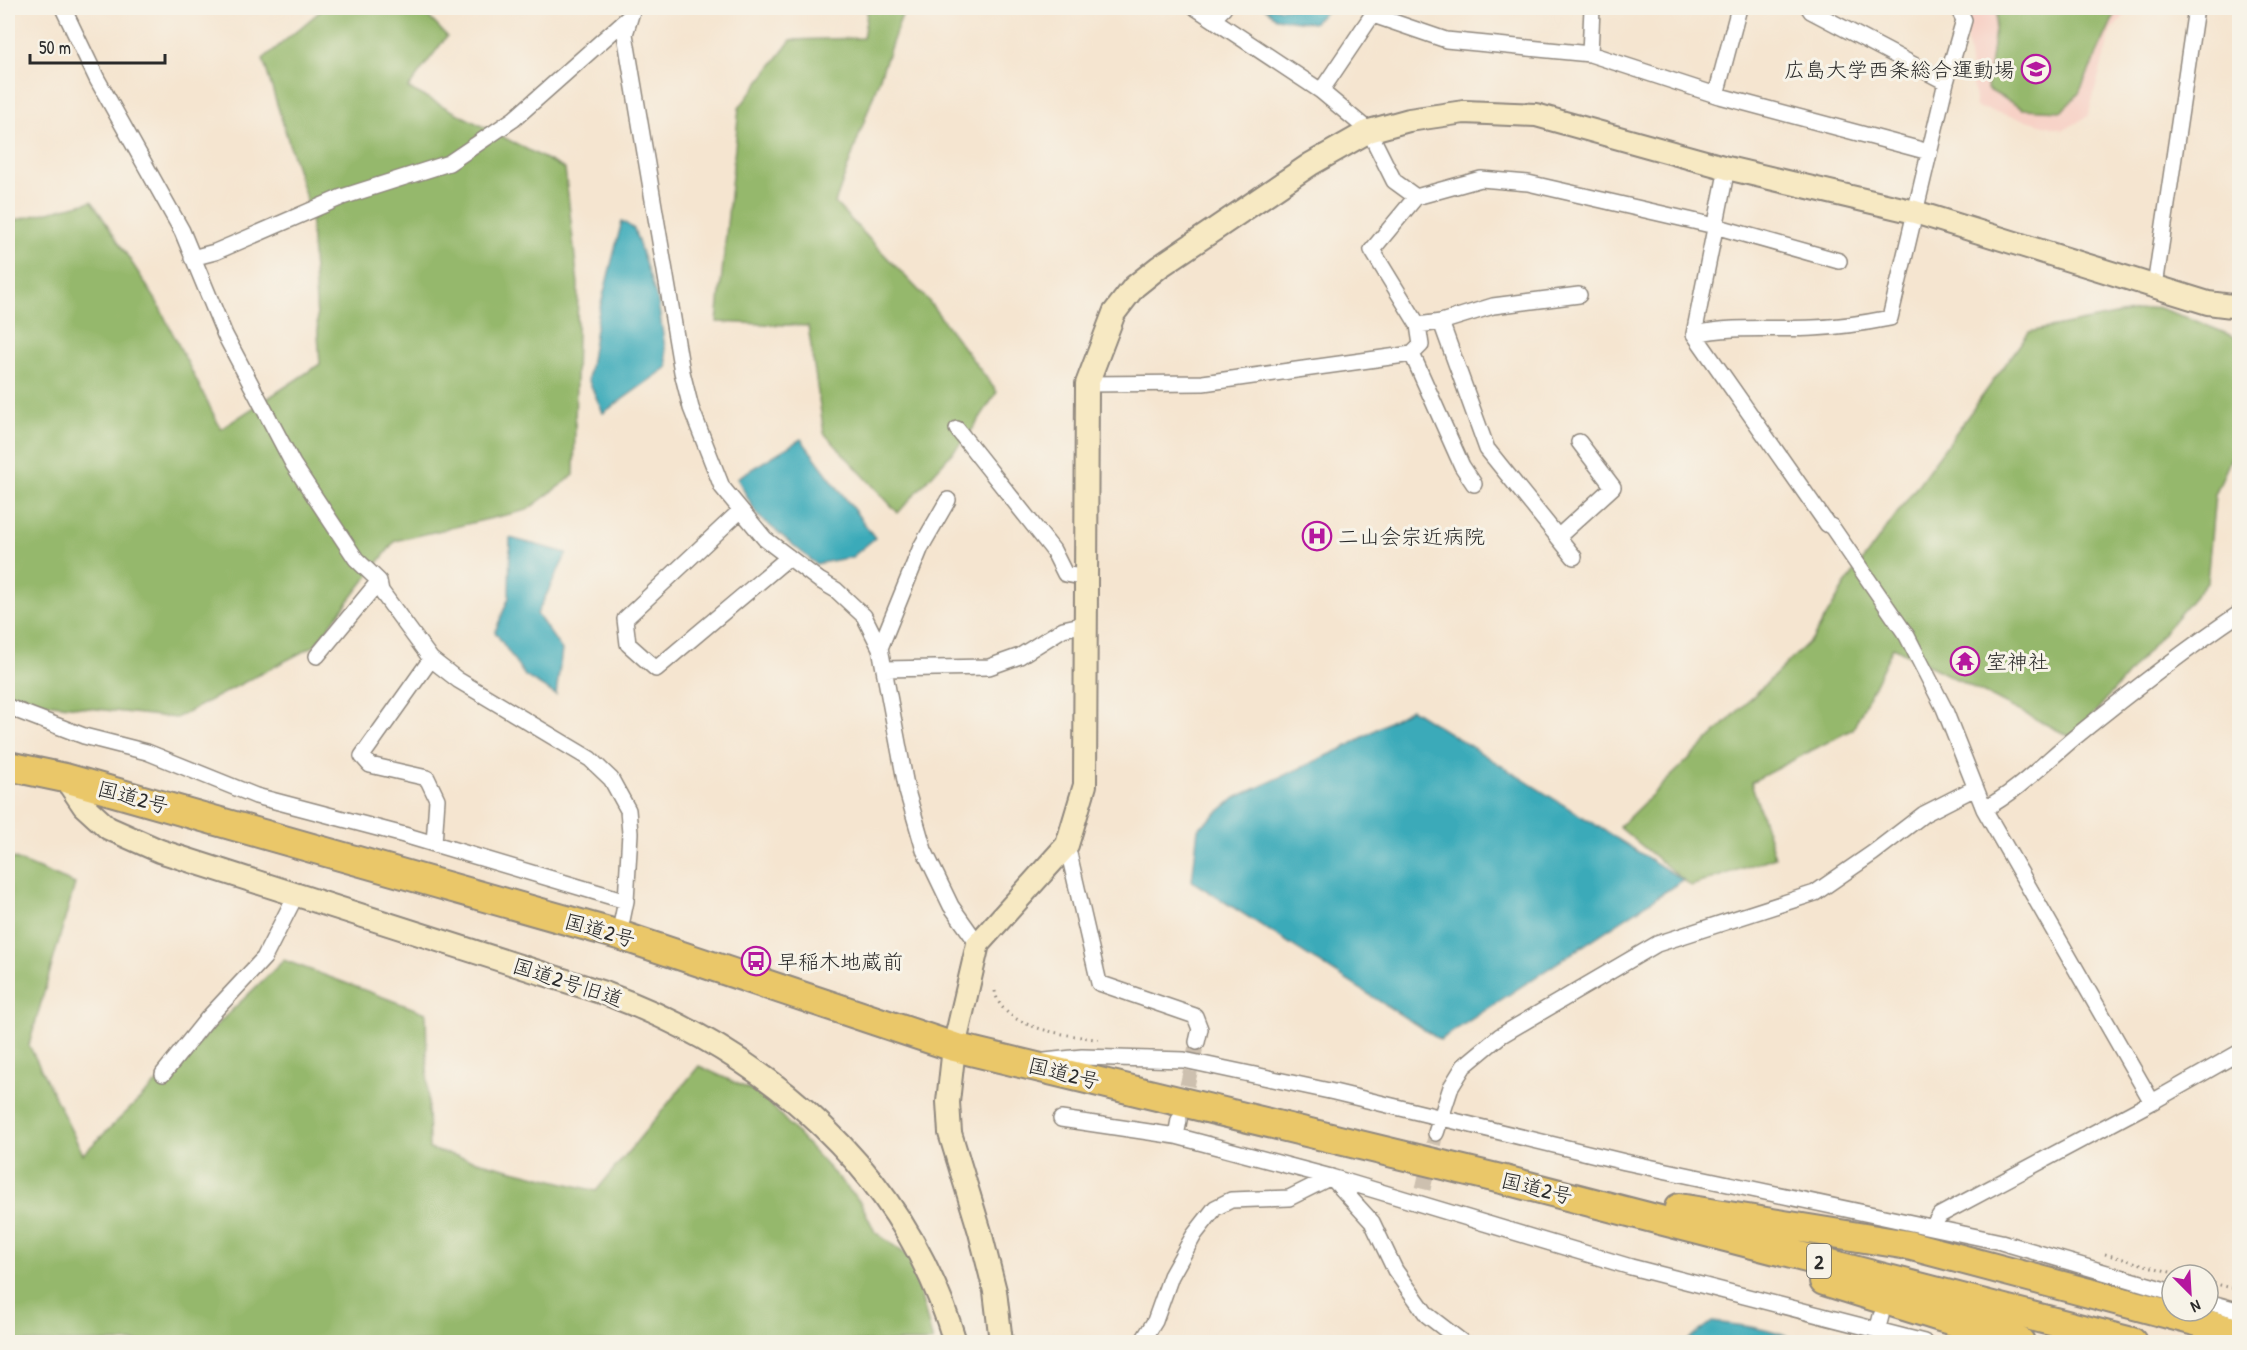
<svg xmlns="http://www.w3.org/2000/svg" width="2247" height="1350" font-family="'Patrick Hand','Klee One',sans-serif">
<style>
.built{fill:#f7d1c6}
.forest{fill:#95b86c;stroke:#60724c;stroke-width:1.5}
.water{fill:#3baab9;stroke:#336a72;stroke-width:1.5}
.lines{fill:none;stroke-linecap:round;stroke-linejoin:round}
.street-tunnel{stroke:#cdc0af;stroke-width:15;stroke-dasharray:15 8;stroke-linecap:butt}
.street-casing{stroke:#90887e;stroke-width:18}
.secondary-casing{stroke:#90887e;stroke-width:26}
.highway-casing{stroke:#90887e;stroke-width:32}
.path{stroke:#90887e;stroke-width:3;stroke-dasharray:1.5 4.5;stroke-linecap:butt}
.street{stroke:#fff;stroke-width:15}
.secondary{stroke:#f7e9c3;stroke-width:22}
.highway{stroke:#eac769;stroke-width:28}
.labels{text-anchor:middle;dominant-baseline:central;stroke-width:6;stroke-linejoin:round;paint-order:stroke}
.shield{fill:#f7f3e8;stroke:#686764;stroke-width:1.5}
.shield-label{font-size:20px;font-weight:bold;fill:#2b2b2b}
.poi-label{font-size:21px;fill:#2b2b2b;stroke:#f7f3e8;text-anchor:start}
.street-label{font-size:21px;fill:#2b2b2b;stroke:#f7f3e8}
</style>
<rect width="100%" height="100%" fill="#f7f3e8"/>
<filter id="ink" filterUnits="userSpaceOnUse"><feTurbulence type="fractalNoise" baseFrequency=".0167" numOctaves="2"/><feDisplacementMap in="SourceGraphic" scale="12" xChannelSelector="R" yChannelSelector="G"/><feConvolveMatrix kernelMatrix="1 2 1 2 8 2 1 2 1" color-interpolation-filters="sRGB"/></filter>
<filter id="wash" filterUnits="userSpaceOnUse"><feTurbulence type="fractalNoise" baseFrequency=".008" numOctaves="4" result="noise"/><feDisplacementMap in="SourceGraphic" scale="24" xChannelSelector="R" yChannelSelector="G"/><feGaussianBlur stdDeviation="1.35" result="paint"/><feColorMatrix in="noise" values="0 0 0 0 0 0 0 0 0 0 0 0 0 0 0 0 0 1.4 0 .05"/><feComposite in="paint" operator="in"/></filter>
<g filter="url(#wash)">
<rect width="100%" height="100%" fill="#f5e5d0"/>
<path class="built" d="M1966,8H2131L2111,31L2088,116L2064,130L1976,107L1964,20Z"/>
<path class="forest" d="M324,8H420L447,36L408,88L565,169L578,284L574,475L527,510L395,541L314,646L176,718L8,699V222L92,201L156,300L221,429L320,364L310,211L263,59Z
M868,8H903V12L835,203L927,299L997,392L970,433L898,513L824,433L808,326L717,322L739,108L791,40L863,38Z
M1998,8H2118L2079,93L2062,111L2023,109L1987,89Z
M2156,307L2191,319L2235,337L2239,336V441L2215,494L2207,582L2073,738L1893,647L1853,729L1751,782L1775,857L1691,886L1619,827L1813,638L1845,585L2029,332Z
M8,856L75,884L29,1045L83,1154L284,960L426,1013L429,1149L596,1191L699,1066L762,1095L861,1203L875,1232L911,1258L933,1342H8Z"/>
<path class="water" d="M1265,8H1330L1313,23L1276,18Z
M622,221L634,229L658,302L668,367L603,413L588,379L598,316Z
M801,439L875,538L852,557L816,564L757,515L737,478Z
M510,538L567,553L537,614L562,650L556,695L525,676L495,632L509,597Z
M1411,709L1683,880L1440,1040L1192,881L1198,829L1235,798L1344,748Z
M1712,1322C1743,1325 1772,1329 1800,1342H1685Z"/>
</g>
<g filter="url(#ink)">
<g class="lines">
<path class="street-tunnel" d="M1182,1108L1197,1042
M1423,1189L1436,1133"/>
<g class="street-casing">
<path id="street" d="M63,8L97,79L182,231L225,335L293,464L356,559L379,581L381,591L431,659L458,680L590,759L611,779L628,810L630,833L626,901L619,935
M633,8L625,34L682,372L691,408L722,487L765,539L819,580L836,590L864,616L880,648L907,791L924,850L951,906L978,944
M1196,8L1321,91L1369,131L1394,181L1416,197
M1809,8L1811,11L1946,82
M1373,15L1446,40L1590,54L1716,95L1929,152
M1213,19L1224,8
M1590,54L1592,8
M1321,91L1377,8
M1716,95L1739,8
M192,258L215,252L342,197L449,163L514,119L629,17
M2155,286L2196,8
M1441,322L1487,449L1574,557
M1418,325L1372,250L1416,197L1481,179L1528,183L1715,226L1839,261
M1694,334L1827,524L1832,527L1907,636L1944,708L1984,809L2152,1102
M1694,334C1734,325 1772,330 1813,328C1839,327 1865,323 1890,318L1946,82L1964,20L1958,8
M1694,334L1727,168
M1412,354L1462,466L1474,484
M1087,384L1203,383L1412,354L1421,345L1418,325L1441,322L1493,306L1579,295
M957,429L1053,550L1065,574L1086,578
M741,510L625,619L628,644L656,669L789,557
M1558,537L1613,487L1579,442
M880,648L921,547L948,500
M317,656L379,581
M431,659L362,756L370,765L427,778L437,799L434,844
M884,669L989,667L1020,656L1063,629L1086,624
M8,707L84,736L147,752L256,796L404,835L626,901
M1984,809C2018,791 2045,762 2074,738C2128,694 2182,652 2240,613
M1067,845L1099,983L1195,1016L1200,1029L1197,1042
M1045,1061L1082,1057L1184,1060L1334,1092L1625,1162L2001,1242L2172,1292
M163,1074L208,1018L264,958L297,893
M1061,1119L1176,1136
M1179,1120L1176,1136L1331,1177L1631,1267L1924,1342
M1436,1133L1451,1087L1464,1066L1500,1036L1657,944L1815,893L1873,853L1924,814L1975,788
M1933,1226L1940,1215L2152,1102L2240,1052
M2208,1302L2240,1311
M1877,1331L1881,1316
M1142,1342L1155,1321L1171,1276L1194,1235L1215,1208L1231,1200L1289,1198L1331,1177L1372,1222L1395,1270L1427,1315L1462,1342"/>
</g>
<g class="secondary-casing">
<path id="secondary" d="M65,778L84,806L108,828L160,851L607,994C770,1054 905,1173 955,1342
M1001,1342L995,1291L980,1232L950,1133L948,1102L954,1047L978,944L1067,845L1085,785L1087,384L1114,313L1134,287L1159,267L1311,164L1369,131L1409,120L1464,112L1536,115L1727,168L1915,212L2208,303L2240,307"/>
</g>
<g class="highway-casing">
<path id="highway" d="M8,766L65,778L619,935L954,1047L1505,1180L2132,1342
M1679,1208L1908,1245L2240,1333
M1824,1281L2020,1342"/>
</g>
<path class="path" d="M995,991C1001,1030 1070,1035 1102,1040
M2105,1254L2181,1275
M2208,1282L2240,1290"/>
<use href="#street" class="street"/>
<use href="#secondary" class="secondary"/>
<use href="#highway" class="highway"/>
</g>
</g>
<defs>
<g id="university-ring" transform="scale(1.5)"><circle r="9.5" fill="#f7f3e8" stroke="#b5179e" stroke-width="1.5"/><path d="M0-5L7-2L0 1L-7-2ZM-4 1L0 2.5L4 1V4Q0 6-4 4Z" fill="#b5179e"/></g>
<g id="hospital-ring" transform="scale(1.5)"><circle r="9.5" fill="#f7f3e8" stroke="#b5179e" stroke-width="1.5"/><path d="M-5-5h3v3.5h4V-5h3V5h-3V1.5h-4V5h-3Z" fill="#b5179e"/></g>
<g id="temple-ring" transform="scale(1.5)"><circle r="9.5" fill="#f7f3e8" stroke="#b5179e" stroke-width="1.5"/><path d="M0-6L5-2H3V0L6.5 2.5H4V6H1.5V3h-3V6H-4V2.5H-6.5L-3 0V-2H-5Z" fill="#b5179e"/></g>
<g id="bus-ring" transform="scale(1.5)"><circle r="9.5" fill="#f7f3e8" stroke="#b5179e" stroke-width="1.5"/><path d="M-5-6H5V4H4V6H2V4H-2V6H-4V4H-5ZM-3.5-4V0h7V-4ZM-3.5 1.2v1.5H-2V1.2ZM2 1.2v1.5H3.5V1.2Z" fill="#b5179e"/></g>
</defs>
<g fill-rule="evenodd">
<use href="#university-ring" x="2036" y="69"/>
<use href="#hospital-ring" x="1317" y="536"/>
<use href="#temple-ring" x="1965" y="661"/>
<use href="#bus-ring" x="756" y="961"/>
</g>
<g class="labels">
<rect class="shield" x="1807" y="1244" width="24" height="34" rx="4.5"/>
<g class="shield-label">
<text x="1819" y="1261">2</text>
</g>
<g class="poi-label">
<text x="2015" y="69" text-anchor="end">広島大学西条総合運動場</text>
<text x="1338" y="536">二山会宗近病院</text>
<text x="1986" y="661">室神社</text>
<text x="777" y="961">早稲木地蔵前</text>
</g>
<g class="street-label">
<text transform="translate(133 797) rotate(15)">国道2号</text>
<text transform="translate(600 930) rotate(16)">国道2号</text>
<text transform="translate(568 982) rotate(18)">国道2号旧道</text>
<text transform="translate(1064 1073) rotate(14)">国道2号</text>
<text transform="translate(1537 1188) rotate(14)">国道2号</text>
</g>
</g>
<rect width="2247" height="1350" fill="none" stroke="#f7f3e8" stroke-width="30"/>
<g transform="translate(2190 1293) rotate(156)"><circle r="28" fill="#f7f3e8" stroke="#a5a39c" stroke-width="1.5"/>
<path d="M0-4.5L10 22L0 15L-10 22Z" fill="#b5179e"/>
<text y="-9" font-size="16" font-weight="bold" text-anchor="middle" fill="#2b2b2b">N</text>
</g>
<path d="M30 54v9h135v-9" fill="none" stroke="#2b2b2b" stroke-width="3"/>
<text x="39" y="54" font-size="18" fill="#2b2b2b" stroke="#f7f3e8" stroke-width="4.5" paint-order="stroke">50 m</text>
</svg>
